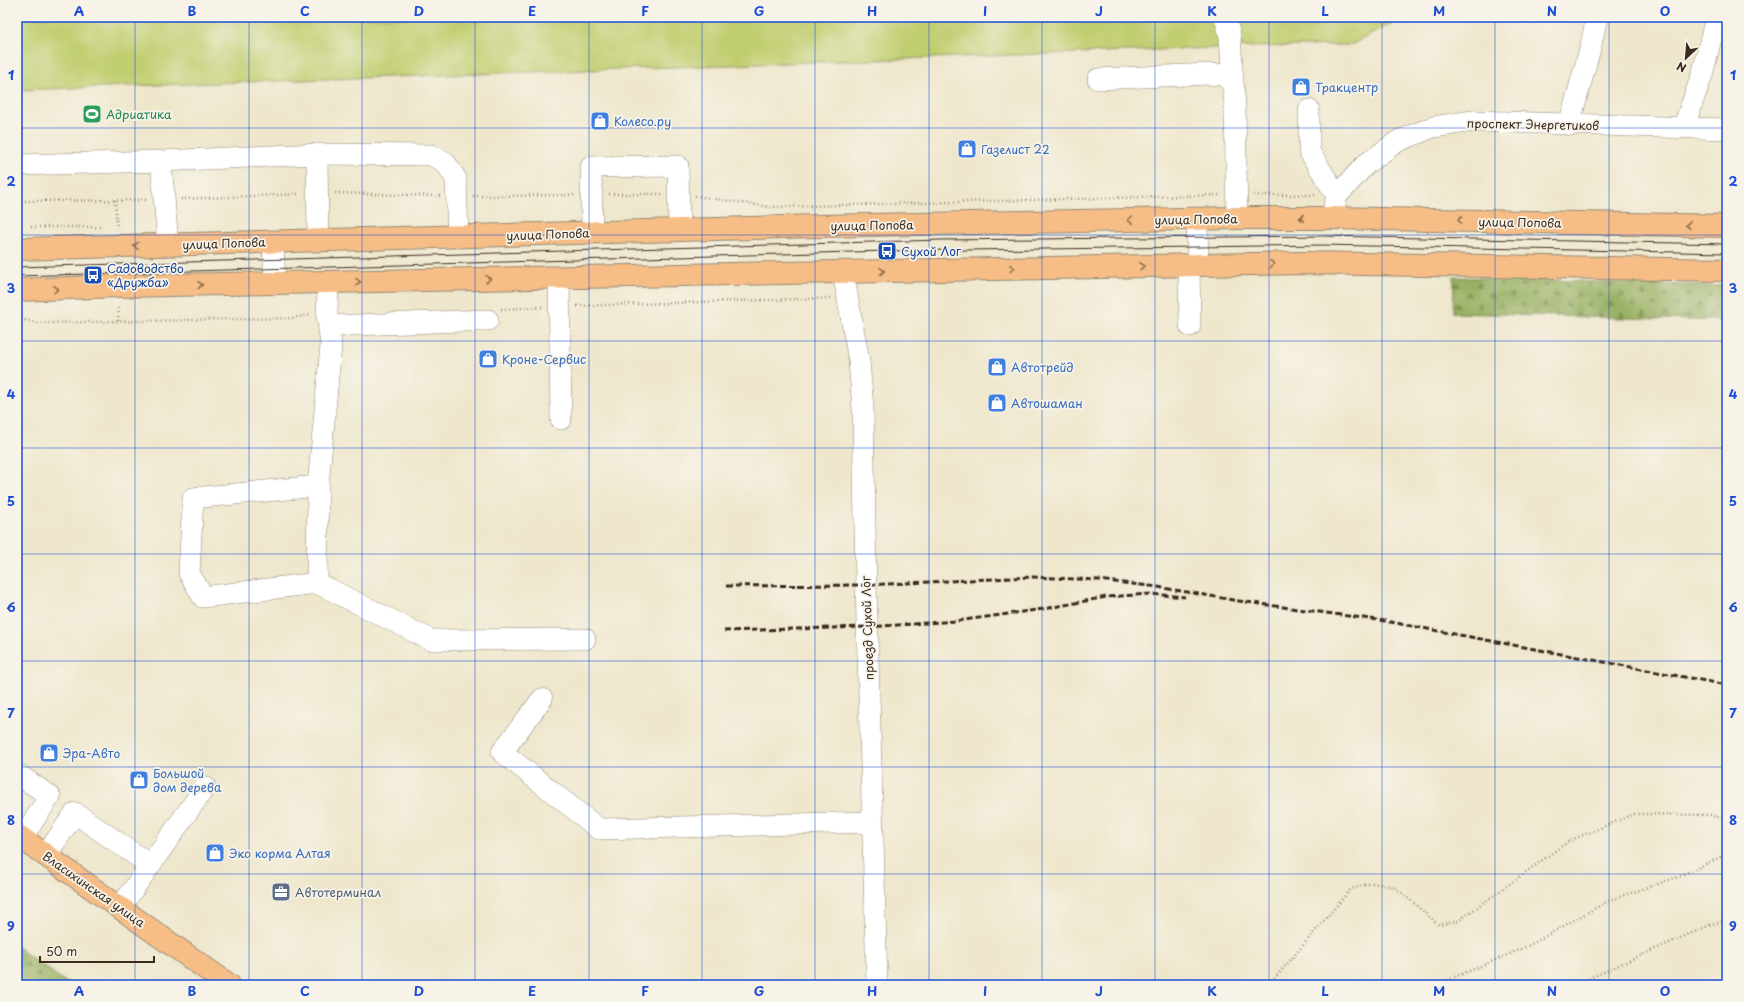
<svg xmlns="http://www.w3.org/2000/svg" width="1744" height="1002" font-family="'Playpen Sans',sans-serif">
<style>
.forest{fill:url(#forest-firs);stroke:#6a6e40}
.garden{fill:#c1ce70;stroke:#7e7c47}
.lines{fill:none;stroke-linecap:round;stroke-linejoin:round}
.minor-casing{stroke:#948875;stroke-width:22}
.major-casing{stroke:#948875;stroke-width:24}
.highway-casing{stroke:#948875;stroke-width:24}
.path{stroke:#948875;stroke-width:2.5;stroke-dasharray:1 3;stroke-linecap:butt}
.minor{stroke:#fff;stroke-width:21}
.major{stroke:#f6be86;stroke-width:22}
.highway{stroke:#f6be86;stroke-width:22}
.tram{stroke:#3b2a1e;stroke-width:1}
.rail{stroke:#3b2a1e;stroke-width:3;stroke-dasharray:6 3;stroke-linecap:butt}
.oneway{stroke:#8f6d4d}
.grid{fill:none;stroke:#1d4ed8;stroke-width:1;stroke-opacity:0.55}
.labels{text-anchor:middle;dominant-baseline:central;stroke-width:3.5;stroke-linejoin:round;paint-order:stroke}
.shop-label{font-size:12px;fill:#366cbe;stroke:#f7f3e8;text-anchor:start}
.leisure-label{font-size:12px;fill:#27864d;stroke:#f7f3e8;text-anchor:start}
.street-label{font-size:12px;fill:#3b2a1e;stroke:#f7f3e8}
.transit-label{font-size:12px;fill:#164399;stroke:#f7f3e8;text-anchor:start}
.service-label{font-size:12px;fill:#4e5e75;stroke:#f7f3e8;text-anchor:start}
.neatline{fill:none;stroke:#1d4ed8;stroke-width:1.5}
.grid-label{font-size:13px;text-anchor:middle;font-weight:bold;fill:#1d4ed8}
</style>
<defs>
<pattern id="forest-firs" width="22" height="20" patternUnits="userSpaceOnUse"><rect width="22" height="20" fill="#98b162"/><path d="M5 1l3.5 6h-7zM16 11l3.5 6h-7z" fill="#7d9050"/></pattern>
</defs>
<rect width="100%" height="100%" fill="#f7f3e8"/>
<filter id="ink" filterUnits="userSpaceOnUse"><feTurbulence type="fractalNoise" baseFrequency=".025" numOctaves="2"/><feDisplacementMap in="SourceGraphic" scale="8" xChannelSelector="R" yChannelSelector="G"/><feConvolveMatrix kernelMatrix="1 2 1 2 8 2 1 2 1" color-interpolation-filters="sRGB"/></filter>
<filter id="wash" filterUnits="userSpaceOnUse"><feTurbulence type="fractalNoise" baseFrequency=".012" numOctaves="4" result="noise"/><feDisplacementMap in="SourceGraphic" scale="16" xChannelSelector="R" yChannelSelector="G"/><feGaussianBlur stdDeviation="0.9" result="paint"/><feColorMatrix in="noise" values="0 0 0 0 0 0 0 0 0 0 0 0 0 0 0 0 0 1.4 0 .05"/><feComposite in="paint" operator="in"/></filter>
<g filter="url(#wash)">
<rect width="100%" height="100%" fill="#eee7cc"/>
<path class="forest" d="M1454,277L1727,286V321L1453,313Z
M17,947L70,985H17Z"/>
<path class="garden" d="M17,17H1387L1391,24L1351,45L1245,47L17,90Z"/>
</g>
<g filter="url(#ink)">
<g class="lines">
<g class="minor-casing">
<path id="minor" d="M1225,17L1230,36L1233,83
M1098,79L1210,74L1223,75L1233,83L1235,106L1237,218
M1309,110V151L1337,196
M1569,125L1590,49L1597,17
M1684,126L1703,72L1716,17
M317,154L318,240
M161,161L168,245
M17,165L161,161L317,154L431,155L445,162L456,179L458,237
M1331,218L1337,196L1366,164L1398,141L1433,127L1473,121L1727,129
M1197,219L1198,265
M592,233L591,167L678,166L679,230
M273,242L275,284
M1189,265L1190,326
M843,272L859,361L863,408L866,585L877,985
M559,278L561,419
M328,282L327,314L331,345L318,486L317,583L431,640L585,639
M329,326L488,320
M317,583L203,597L189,573L193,498L318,486
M542,699L502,752L599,829L873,822
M17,774L50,796L22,838
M46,855L75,813L150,865
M120,908L205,787"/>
</g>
<g class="major-casing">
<path id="major" d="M17,249L817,226L1237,218H1331L1727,226
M17,290L119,286L1302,263L1727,270"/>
</g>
<g class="highway-casing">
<path id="highway" d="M17,835L229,985"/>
</g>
<path class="path" d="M335,193L440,196
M609,194H662
M1254,195H1315
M473,196L574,195
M695,196L770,207L1219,195
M181,199L300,194
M115,200L117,228
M17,201L146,200
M31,227H102
M577,306L830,298
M501,309L542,307
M17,318L37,323L292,318L311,315
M118,321L119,305
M1269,985L1351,889L1372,883L1395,887L1439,925L1458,921L1569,841L1634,814L1710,815L1727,820
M1436,985L1526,947L1610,900L1678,877L1727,854
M1574,985L1712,924L1727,920"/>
<use href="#minor" class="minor"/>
<use href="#major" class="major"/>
<use href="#highway" class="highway"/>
<path class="tram" d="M17,267L941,240L1321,236L1727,244
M17,276L887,251L1198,247L1321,245L1727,253"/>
<path class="rail" d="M726,586L866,585L1032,577L1098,580L1158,587L1239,601L1385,621L1727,685
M724,631L867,627L957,621L1044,609L1106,597L1151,594L1185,597"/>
</g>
<defs><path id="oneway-chevron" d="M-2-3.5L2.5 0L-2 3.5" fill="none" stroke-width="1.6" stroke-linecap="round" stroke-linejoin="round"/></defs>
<g class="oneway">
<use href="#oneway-chevron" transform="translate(1302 218) rotate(180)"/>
<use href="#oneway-chevron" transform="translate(1130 220) rotate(179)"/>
<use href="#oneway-chevron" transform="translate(1460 220) rotate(-179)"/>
<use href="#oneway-chevron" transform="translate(1688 225) rotate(-179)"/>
<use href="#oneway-chevron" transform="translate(136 246) rotate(179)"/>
<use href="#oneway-chevron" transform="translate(1272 264) rotate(-1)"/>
<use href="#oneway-chevron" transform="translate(1142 266) rotate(-1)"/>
<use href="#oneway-chevron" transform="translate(1012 268) rotate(-1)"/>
<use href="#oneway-chevron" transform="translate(882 271) rotate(-1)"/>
<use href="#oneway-chevron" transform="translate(488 279) rotate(-1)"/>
<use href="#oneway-chevron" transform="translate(358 282) rotate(-1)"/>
<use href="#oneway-chevron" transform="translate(200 285) rotate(-1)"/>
<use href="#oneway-chevron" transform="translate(56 289) rotate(-2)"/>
</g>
</g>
<path class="grid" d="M135,17V985M249,17V985M362,17V985M475,17V985M589,17V985M702,17V985M815,17V985M929,17V985M1042,17V985M1155,17V985M1269,17V985M1382,17V985M1495,17V985M1609,17V985M17,128H1727M17,235H1727M17,341H1727M17,448H1727M17,554H1727M17,661H1727M17,767H1727M17,874H1727"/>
<defs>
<g id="shop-square" transform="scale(1)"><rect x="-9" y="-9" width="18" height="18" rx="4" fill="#3f7fe0" stroke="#f7f3e8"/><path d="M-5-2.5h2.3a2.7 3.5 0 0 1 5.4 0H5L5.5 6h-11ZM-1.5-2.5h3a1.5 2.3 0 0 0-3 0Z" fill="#fff"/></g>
<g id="stadium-square" transform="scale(1)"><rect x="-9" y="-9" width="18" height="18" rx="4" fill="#2e9e5b" stroke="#f7f3e8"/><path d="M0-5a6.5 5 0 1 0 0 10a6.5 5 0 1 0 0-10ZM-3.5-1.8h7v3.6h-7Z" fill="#fff"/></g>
<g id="bus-square" transform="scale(1)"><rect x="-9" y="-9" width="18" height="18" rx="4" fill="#1a4fb4" stroke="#f7f3e8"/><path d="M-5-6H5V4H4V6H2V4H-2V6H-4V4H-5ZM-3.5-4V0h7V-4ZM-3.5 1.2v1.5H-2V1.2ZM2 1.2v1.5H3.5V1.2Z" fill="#fff"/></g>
<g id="office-square" transform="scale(1)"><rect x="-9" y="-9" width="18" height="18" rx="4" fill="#5c6f8a" stroke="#f7f3e8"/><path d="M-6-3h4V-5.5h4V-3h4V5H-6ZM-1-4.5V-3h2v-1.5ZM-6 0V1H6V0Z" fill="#fff"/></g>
</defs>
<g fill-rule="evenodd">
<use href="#shop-square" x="1301" y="87"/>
<use href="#stadium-square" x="92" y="114"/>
<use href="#shop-square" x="600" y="121"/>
<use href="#shop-square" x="967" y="149"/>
<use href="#bus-square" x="887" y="251"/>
<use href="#bus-square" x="93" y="275"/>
<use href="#shop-square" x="488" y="359"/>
<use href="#shop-square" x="997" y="367"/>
<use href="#shop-square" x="997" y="403"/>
<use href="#shop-square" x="49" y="753"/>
<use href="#shop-square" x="139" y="780"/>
<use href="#shop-square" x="215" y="853"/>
<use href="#office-square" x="281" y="892"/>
</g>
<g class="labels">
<g class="shop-label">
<text x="1315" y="87">Тракцентр</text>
<text x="614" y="121">Колесо.ру</text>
<text x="981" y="149">Газелист 22</text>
<text x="502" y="359">Кроне-Сервис</text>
<text x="1011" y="367">Автотрейд</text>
<text x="1011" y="403">Автошаман</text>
<text x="63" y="753">Эра-Авто</text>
<text x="153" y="773">Большой<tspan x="153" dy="14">дом дерева</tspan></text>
<text x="229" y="853">Эко корма Алтая</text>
</g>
<g class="leisure-label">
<text x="106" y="114">Адриатика</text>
</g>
<g class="street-label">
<text transform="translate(1533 124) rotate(1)">проспект Энергетиков</text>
<text transform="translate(1196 219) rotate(-1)">улица Попова</text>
<text transform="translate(1520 222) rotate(1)">улица Попова</text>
<text transform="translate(872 225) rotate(-1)">улица Попова</text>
<text transform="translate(548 234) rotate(-2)">улица Попова</text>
<text transform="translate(224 243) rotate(-2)">улица Попова</text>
<text transform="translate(867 628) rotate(-92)">проезд Сухой Лог</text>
<text transform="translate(94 889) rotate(35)">Власихинская улица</text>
</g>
<g class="transit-label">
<text x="901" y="251">Сухой Лог</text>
<text x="107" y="268">Садоводство<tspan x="107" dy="14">«Дружба»</tspan></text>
</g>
<g class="service-label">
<text x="295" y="892">Автотерминал</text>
</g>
</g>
<rect width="1744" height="1002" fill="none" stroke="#f7f3e8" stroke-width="44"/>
<g transform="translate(1686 58) rotate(206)" stroke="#f7f3e8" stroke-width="3" paint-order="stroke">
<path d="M0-3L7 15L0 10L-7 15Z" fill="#3b2a1e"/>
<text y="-6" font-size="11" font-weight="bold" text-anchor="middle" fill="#3b2a1e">N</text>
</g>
<path d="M40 956v6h114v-6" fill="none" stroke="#3b2a1e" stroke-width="2"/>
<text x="46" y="956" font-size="12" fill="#3b2a1e" stroke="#f7f3e8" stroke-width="3" paint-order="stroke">50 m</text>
<rect x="22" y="22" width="1700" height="958" class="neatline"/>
<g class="grid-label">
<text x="79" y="16">A</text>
<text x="192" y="16">B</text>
<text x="305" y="16">C</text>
<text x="419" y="16">D</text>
<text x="532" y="16">E</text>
<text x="645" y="16">F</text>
<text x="759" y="16">G</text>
<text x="872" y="16">H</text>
<text x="985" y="16">I</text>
<text x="1099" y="16">J</text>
<text x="1212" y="16">K</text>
<text x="1325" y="16">L</text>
<text x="1439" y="16">M</text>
<text x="1552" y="16">N</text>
<text x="1665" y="16">O</text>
<text x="11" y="80">1</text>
<text x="1733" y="80">1</text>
<text x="11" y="186">2</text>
<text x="1733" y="186">2</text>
<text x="11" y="293">3</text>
<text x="1733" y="293">3</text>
<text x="11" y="399">4</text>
<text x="1733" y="399">4</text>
<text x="11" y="506">5</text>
<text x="1733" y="506">5</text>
<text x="11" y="612">6</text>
<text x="1733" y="612">6</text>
<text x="11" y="718">7</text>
<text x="1733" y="718">7</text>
<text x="11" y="825">8</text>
<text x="1733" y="825">8</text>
<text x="11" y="931">9</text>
<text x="1733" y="931">9</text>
<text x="79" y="996">A</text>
<text x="192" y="996">B</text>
<text x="305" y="996">C</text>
<text x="419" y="996">D</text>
<text x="532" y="996">E</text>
<text x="645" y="996">F</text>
<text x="759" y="996">G</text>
<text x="872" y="996">H</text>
<text x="985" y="996">I</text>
<text x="1099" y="996">J</text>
<text x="1212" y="996">K</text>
<text x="1325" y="996">L</text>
<text x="1439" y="996">M</text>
<text x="1552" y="996">N</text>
<text x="1665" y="996">O</text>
</g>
</svg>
